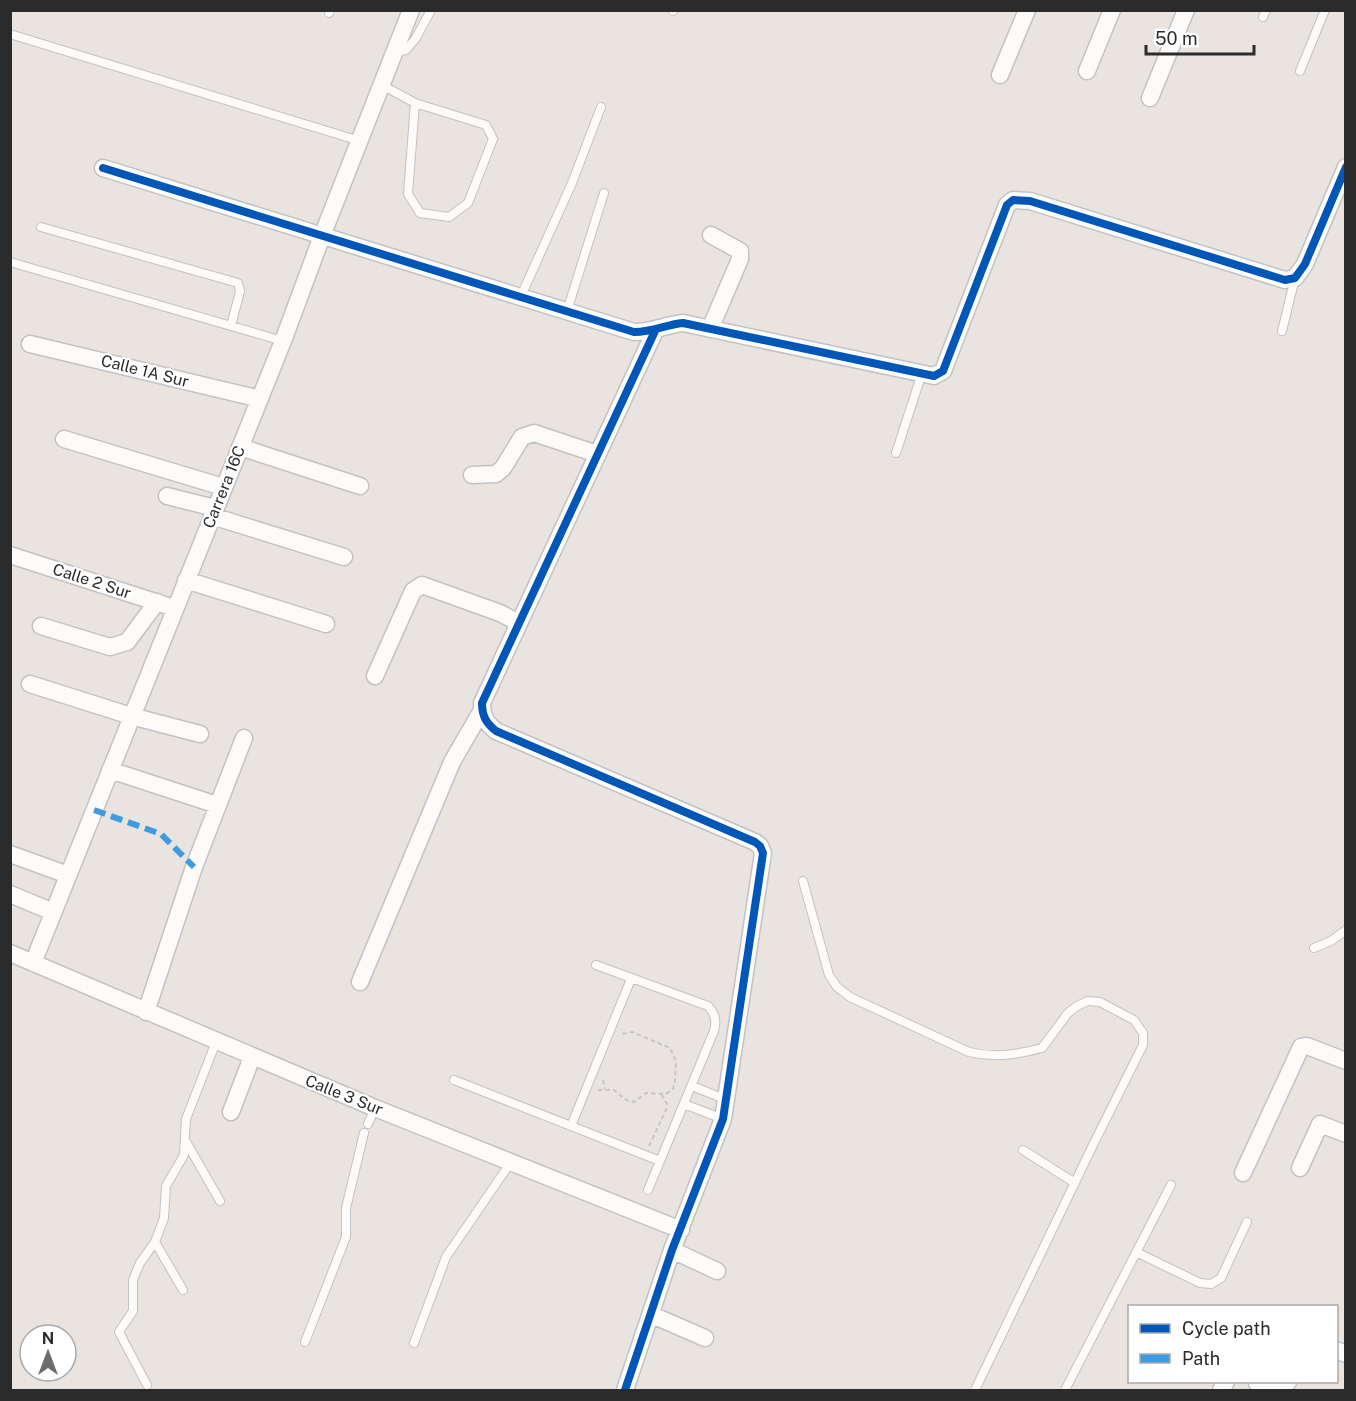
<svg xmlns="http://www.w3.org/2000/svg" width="1356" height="1401" font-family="'Public Sans',sans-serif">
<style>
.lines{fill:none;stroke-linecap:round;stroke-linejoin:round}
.lane-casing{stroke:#c3c2c3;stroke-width:10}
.street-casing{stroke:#c3c2c3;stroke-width:19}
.path{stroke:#c6c6c6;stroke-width:2;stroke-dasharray:4.5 3;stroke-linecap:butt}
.lane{stroke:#fcfbfa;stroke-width:8}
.street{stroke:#fcfbfa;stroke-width:16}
.quiet{stroke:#3d9ce1;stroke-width:6;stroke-dasharray:12 6;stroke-linecap:butt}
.cycleway-casing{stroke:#fff;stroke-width:11}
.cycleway{stroke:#0057b8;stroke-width:8}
.labels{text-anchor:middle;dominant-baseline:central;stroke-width:4.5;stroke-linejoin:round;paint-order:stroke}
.street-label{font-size:16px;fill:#2b2b2b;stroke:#fff}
</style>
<rect width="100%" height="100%" fill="#eae4e1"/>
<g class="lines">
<g class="lane-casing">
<path id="lane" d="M673,11V10
M329,13L330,10
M1263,17L1266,10
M13,35L360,141
M395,52L406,50L416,38L431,10
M1300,71L1325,10
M382,85L415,103L486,125L493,139L468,203L449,217L420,213L408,194L415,103
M41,227L238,283L240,291L231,326
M10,262L283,341
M521,296L572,183L601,107
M567,311L604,193
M1282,331L1295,278
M896,453L922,373
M803,881L829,975L837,987L850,997L969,1052C994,1058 1016,1055 1042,1048L1068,1013L1077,1006L1088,1001L1100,1002L1134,1020L1143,1033V1045L1093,1145L975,1390
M1314,948L1331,941L1346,930
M596,965L708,1006C715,1013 717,1021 714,1031L648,1190
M454,1080L660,1161
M692,1086L727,1100
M684,1104L723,1119
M368,1124L375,1108
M571,1126L631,979
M185,1140L220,1201
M1023,1150L1075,1183
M155,1242L183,1290
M1136,1252L1200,1283L1211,1284L1221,1278L1247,1222
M305,1342L346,1237V1208L364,1133
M414,1343L446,1257L511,1162
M147,1385L119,1332L133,1311V1280L140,1263L155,1242L164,1218L166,1186L184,1155L186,1119L216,1042
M1065,1390L1171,1185"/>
</g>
<g class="street-casing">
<path id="street" d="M1087,71L1112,10
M1000,75L1027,10
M1150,98L1186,10
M103,168L634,332C654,332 664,325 683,323L934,376L943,371L1007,205L1013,200L1030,201L1285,280L1295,278L1305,264L1346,167
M710,329L740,259V251L711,235
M30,344L260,399
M64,439L223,487
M240,447L360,486
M472,475L496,474L503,468L522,437L534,433L597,454
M167,496L215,508
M212,516L344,557
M10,555L174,608
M186,580L326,624
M41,626L110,647L127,642L157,602
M375,676L413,591L422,585L500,613L519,623
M30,684L131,716L200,734
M110,770L217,805
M10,854L68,875
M10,894L53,912
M10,953L375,1108L681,1230
M33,963L283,341L322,236L411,10
M360,982L452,762L482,710
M146,1012L194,867L244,738
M231,1112L252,1057
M1300,1168L1320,1124L1346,1134
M1243,1173L1301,1047L1307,1046L1346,1061
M672,1250L717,1271
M652,1315L705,1338
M1336,1350L1346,1354
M1257,1383L1272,1390
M625,1390L672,1250L723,1119L763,853L760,846L755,842L496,731C486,723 482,716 482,703L655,331
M1221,1390L1226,1382
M1279,1390L1288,1382"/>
</g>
<path class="path" d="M603,1080L605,1089
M598,1090H614L626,1100L634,1102L646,1093L666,1094L673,1089L675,1081L676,1061L670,1048L632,1032L621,1034
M649,1146L666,1110L667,1104L661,1094"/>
<use href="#lane" class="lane"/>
<use href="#street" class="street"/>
<path class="quiet" d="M94,810L161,834L194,867"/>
<g class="cycleway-casing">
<path id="cycleway" d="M103,168L634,332C654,332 664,325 683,323L934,376L943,371L1007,205L1013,200L1030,201L1285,280L1295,278L1305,264L1346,167
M625,1390L672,1250L723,1119L763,853L760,846L755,842L496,731C486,723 482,716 482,703L655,331"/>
</g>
<use href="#cycleway" class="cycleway"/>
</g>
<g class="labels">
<g class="street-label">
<text transform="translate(145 371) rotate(14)">Calle 1A Sur</text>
<text transform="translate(224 487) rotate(-68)">Carrera 16C</text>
<text transform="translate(92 581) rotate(18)">Calle 2 Sur</text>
<text transform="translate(344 1095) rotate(22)">Calle 3 Sur</text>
</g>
</g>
<rect width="1356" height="1401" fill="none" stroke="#2b2b2b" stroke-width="24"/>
<rect x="1128" y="1305" width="210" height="78" fill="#ffffff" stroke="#aaaaaa" stroke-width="1.5"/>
<rect x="1140" y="1324" width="30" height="9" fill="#0057b8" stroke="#aaaaaa" stroke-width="1.5"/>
<text x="1182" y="1335" font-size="18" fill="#2b2b2b">Cycle path</text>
<rect x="1140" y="1354" width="30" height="9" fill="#3d9ce1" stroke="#aaaaaa" stroke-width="1.5"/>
<text x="1182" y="1365" font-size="18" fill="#2b2b2b">Path</text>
<g transform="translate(48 1353)"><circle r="28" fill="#ffffff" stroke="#aaaaaa" stroke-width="1.5"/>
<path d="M0-4.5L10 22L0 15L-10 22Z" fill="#6e6c6b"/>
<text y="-9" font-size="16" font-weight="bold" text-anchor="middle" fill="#2b2b2b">N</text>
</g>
<path d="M1146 45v9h108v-9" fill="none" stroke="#2b2b2b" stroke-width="3"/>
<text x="1155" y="45" font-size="18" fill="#2b2b2b" stroke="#ffffff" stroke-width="4.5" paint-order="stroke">50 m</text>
</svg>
